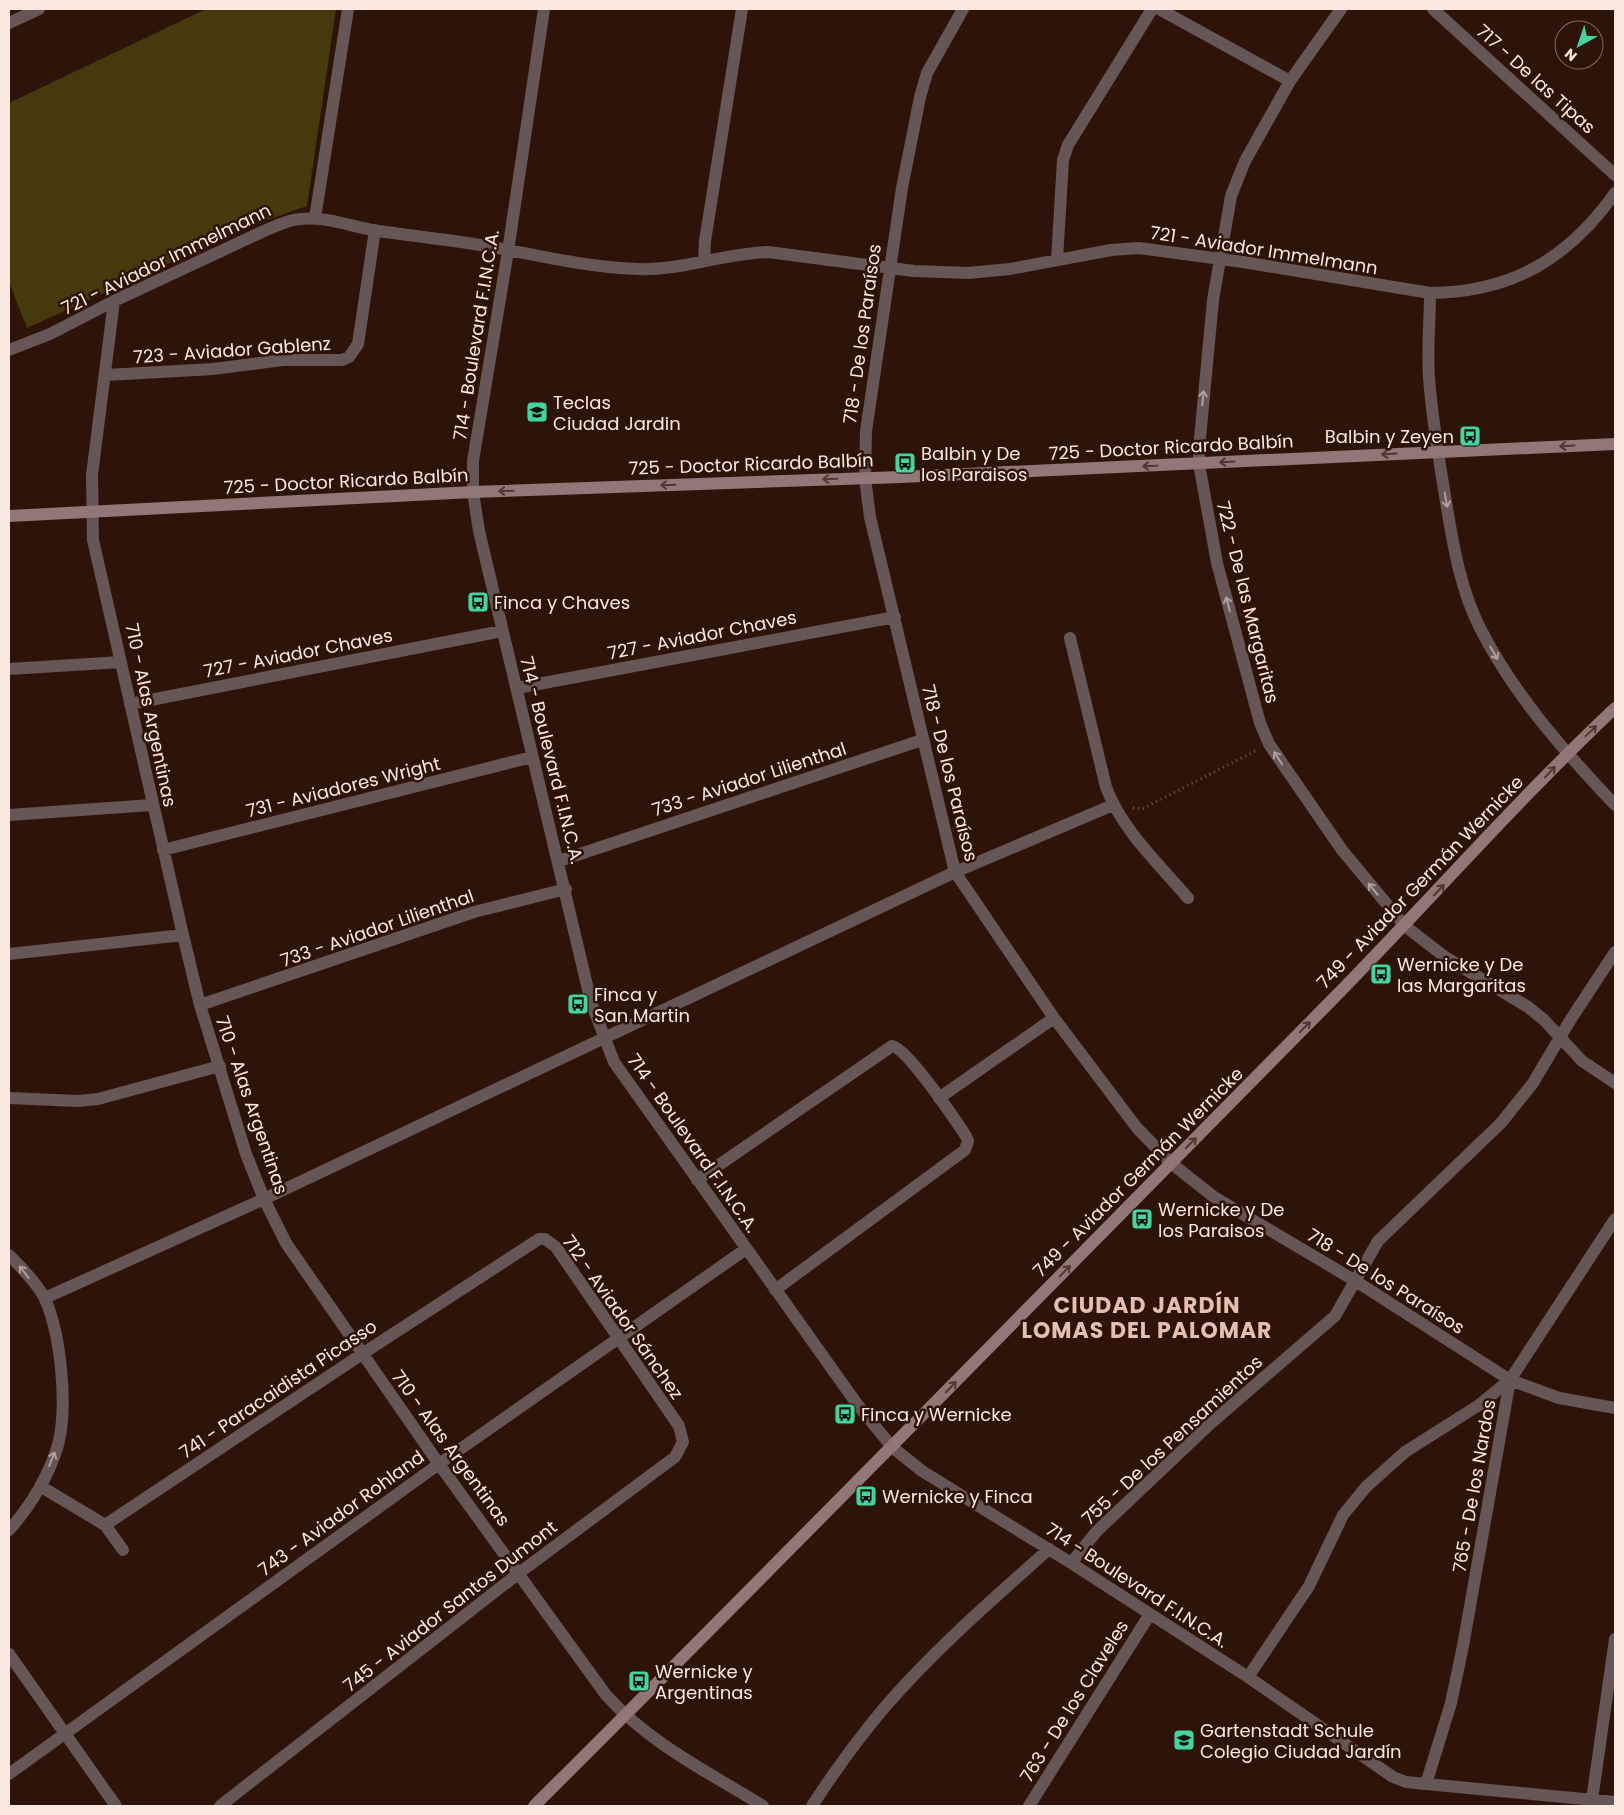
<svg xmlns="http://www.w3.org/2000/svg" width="1624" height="1815" font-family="Poppins,sans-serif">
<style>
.green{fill:#46390e}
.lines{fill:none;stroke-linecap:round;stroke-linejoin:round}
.path{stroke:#715a4f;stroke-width:3;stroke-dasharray:1 4;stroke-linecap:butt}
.street{stroke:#675656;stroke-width:12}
.secondary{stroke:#917776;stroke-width:12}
.oneway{stroke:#b19f9b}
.oneway2{stroke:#51372e}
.labels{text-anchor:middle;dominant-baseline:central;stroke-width:5;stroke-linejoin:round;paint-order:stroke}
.street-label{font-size:18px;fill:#fbe8e0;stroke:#2e1408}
.poi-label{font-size:18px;fill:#fbe8e0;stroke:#2e1408;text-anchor:start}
.district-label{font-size:22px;font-weight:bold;letter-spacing:1px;fill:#e5c0b1;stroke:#2e1408}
</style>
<rect width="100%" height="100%" fill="#2e1408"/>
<path class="green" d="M206,9H336L307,206L255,224L27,328L9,282V103Z"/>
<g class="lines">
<path class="path" d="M1133,808L1142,809L1257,750"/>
<path class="street" d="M544,9L508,251L473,461V492L479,531L591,1002L614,1062L857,1404L892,1447L922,1471L1071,1563L1248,1677L1393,1777L1406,1782L1426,1784L1615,1802
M963,9L927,73L920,97L902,188L866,431L865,478L870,517L955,872L1054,1018L1137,1128L1171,1163L1214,1197L1354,1280L1510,1380L1559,1398L1615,1408
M1159,9L1290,81
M1341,9L1290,81L1245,161L1231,196L1213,300L1199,449V464L1217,563L1260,723L1269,744L1342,850L1405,926L1445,957L1528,1007L1544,1020L1582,1061L1615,1083
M1433,9L1615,175
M9,23L39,9
M315,218L348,9
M1057,260L1063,160L1068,145L1152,9
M704,261L705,241L742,9
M1430,293C1430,321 1427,350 1429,377C1432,421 1440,465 1447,508C1454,550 1461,590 1480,628C1514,695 1564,751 1615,805
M114,301L92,475L93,540L183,935L200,1005L246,1154L264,1199L286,1243L439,1464L606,1695C649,1743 708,1772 763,1806
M9,350L50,334L114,301L264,231C276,226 287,220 300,219C326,216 352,227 378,231C414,236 451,240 487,246C536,255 586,267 637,269C681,271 724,253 768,252L914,271L968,273L1010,269L1111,250L1139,248L1243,262L1430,293C1512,292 1568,259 1615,193
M106,375L213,369L283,360H342L349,357L358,344L375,230
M1070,638L1106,787C1122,830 1158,863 1188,898
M9,669L121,662
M517,688L895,617
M130,704L502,631
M9,815L152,805
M163,850L532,757
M559,861L922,740
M9,954L183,935
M200,1005L474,912L566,889
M9,1098L78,1101L98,1099L220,1066
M939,1098L1054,1018
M697,1180L892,1046C907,1048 956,1121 966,1136L968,1141L965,1150L775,1290
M9,1255C19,1265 39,1286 45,1299C61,1335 68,1407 58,1445C49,1476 30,1507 9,1530
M45,1298L264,1199L955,872L1113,805
M40,1486L105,1525L362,1354L539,1239H545L556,1247L679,1426L683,1442L675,1457L519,1573L220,1806
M105,1525L123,1550
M1071,1563L1097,1531L1210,1424L1335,1316L1378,1241L1501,1123L1533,1083L1571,1019L1615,952
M9,1654L116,1806
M1248,1677L1309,1586L1343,1515L1366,1487L1405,1452L1479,1405L1510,1380
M9,1774L439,1464L746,1249
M1426,1784L1451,1703L1463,1646L1510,1380L1615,1219
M1592,1800L1615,1639
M812,1806C834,1772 858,1739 884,1708C934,1650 992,1600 1049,1549
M1029,1806L1150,1614"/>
<path class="secondary" d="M9,516L473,492L901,477L1615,444
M534,1806C799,1542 1061,1274 1324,1008C1422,909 1514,803 1615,708"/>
</g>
<defs><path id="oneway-shaft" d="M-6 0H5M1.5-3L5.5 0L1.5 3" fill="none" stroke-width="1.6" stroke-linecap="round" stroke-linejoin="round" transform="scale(1.25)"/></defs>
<g class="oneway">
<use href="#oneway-shaft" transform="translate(1203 398) rotate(-84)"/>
<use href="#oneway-shaft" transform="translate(1446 500) rotate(80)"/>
<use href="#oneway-shaft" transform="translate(1228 604) rotate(-105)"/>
<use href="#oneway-shaft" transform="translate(1494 653) rotate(60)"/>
<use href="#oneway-shaft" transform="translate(1278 758) rotate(-123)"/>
<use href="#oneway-shaft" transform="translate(1373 889) rotate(-129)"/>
<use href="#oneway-shaft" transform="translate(24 1272) rotate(-128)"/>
<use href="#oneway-shaft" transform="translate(52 1459) rotate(-68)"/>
</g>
<g class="oneway2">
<use href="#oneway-shaft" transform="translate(1567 446) rotate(177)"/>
<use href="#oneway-shaft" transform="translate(1389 454) rotate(177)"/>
<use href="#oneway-shaft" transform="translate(1227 462) rotate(177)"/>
<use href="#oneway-shaft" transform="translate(1150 466) rotate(178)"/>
<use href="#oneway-shaft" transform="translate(830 479) rotate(178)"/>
<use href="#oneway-shaft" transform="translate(668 485) rotate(178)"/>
<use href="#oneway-shaft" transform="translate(506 491) rotate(178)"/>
<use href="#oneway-shaft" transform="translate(1591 731) rotate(-43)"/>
<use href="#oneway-shaft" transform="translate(1550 772) rotate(-47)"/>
<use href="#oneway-shaft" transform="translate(1439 890) rotate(-47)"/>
<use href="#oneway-shaft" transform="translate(1305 1027) rotate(-45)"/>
<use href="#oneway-shaft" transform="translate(1191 1143) rotate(-45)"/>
<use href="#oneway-shaft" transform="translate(1065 1271) rotate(-46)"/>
<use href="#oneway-shaft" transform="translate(951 1387) rotate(-46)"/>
</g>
<defs>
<g id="school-square" transform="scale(1.125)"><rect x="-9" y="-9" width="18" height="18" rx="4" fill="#46d49e" stroke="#2e1408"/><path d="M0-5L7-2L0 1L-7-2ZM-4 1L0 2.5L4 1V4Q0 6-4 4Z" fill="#111"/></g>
<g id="bus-square" transform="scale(1.125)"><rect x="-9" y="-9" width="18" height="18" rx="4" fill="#46d49e" stroke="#2e1408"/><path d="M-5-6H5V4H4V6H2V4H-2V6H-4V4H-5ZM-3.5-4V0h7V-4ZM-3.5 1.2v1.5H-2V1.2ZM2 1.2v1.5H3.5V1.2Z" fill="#111"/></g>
</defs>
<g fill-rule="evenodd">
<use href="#school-square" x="537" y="412"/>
<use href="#bus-square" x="1470" y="436"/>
<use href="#bus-square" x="905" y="463"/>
<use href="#bus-square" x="478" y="602"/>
<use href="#bus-square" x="1381" y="974"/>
<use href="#bus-square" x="578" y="1004"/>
<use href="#bus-square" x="1142" y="1219"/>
<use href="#bus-square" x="845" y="1414"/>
<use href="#bus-square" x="866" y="1496"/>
<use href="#bus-square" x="639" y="1681"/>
<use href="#school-square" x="1184" y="1740"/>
</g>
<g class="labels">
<g class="street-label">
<text transform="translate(1536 79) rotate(42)">717 - De las Tipas</text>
<text transform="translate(1264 250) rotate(9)">721 - Aviador Immelmann</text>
<text transform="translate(166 259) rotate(-26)">721 - Aviador Immelmann</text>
<text transform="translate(862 334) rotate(-82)">718 - De los Paraísos</text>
<text transform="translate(476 335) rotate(-81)">714 - Boulevard F.I.N.C.A.</text>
<text transform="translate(232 350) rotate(-4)">723 - Aviador Gablenz</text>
<text transform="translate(1171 447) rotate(-3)">725 - Doctor Ricardo Balbín</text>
<text transform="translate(751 464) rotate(-2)">725 - Doctor Ricardo Balbín</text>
<text transform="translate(346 481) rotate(-3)">725 - Doctor Ricardo Balbín</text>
<text transform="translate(1248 602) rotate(76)">722 - De las Margaritas</text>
<text transform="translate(702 635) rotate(-11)">727 - Aviador Chaves</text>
<text transform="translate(298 653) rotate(-11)">727 - Aviador Chaves</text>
<text transform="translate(151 715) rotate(78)">710 - Alas Argentinas</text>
<text transform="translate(552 760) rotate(76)">714 - Boulevard F.I.N.C.A.</text>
<text transform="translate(950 773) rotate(76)">718 - De los Paraísos</text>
<text transform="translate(749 779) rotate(-18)">733 - Aviador Lilienthal</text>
<text transform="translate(343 787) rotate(-14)">731 - Aviadores Wright</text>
<text transform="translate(1420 882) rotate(-46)">749 - Aviador Germán Wernicke</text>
<text transform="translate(377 928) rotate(-19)">733 - Aviador Lilienthal</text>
<text transform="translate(252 1105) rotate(71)">710 - Alas Argentinas</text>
<text transform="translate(693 1143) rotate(55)">714 - Boulevard F.I.N.C.A.</text>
<text transform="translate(1138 1172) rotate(-45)">749 - Aviador Germán Wernicke</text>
<text transform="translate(1386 1281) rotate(32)">718 - De los Paraísos</text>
<text transform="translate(623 1317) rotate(55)">712 - Aviador Sánchez</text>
<text transform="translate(278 1389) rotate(-34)">741 - Paracaidista Picasso</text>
<text transform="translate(1172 1440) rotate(-43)">755 - De los Pensamientos</text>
<text transform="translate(451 1448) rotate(54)">710 - Alas Argentinas</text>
<text transform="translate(1474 1486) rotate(-80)">765 - De los Nardos</text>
<text transform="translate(341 1513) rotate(-36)">743 - Aviador Rohland</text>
<text transform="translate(1137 1585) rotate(33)">714 - Boulevard F.I.N.C.A.</text>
<text transform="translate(450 1606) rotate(-38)">745 - Aviador Santos Dumont</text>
<text transform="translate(1074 1701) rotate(-58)">763 - De los Claveles</text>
</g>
<g class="poi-label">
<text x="553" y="402">Teclas<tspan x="553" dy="21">Ciudad Jardin</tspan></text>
<text x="1454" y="436" text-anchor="end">Balbin y Zeyen</text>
<text x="921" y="453">Balbin y De<tspan x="921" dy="21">los Paraisos</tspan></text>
<text x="494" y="602">Finca y Chaves</text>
<text x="1397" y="964">Wernicke y De<tspan x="1397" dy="21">las Margaritas</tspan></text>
<text x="594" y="994">Finca y<tspan x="594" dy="21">San Martin</tspan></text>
<text x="1158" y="1209">Wernicke y De<tspan x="1158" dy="21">los Paraisos</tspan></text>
<text x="861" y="1414">Finca y Wernicke</text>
<text x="882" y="1496">Wernicke y Finca</text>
<text x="655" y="1671">Wernicke y<tspan x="655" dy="21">Argentinas</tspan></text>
<text x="1200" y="1730">Gartenstadt Schule<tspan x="1200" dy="21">Colegio Ciudad Jardín</tspan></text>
</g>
<g class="district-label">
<text x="1147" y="1305">CIUDAD JARDÍN<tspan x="1147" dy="25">LOMAS DEL PALOMAR</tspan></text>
</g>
</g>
<rect width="1624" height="1815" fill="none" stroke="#fbe8e0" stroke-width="20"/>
<g transform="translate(1579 45) rotate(220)"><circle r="24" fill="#2e1408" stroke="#80695e"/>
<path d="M0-4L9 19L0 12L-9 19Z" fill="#46d49e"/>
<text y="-8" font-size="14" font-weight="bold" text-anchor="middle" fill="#fbe8e0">N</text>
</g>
</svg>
